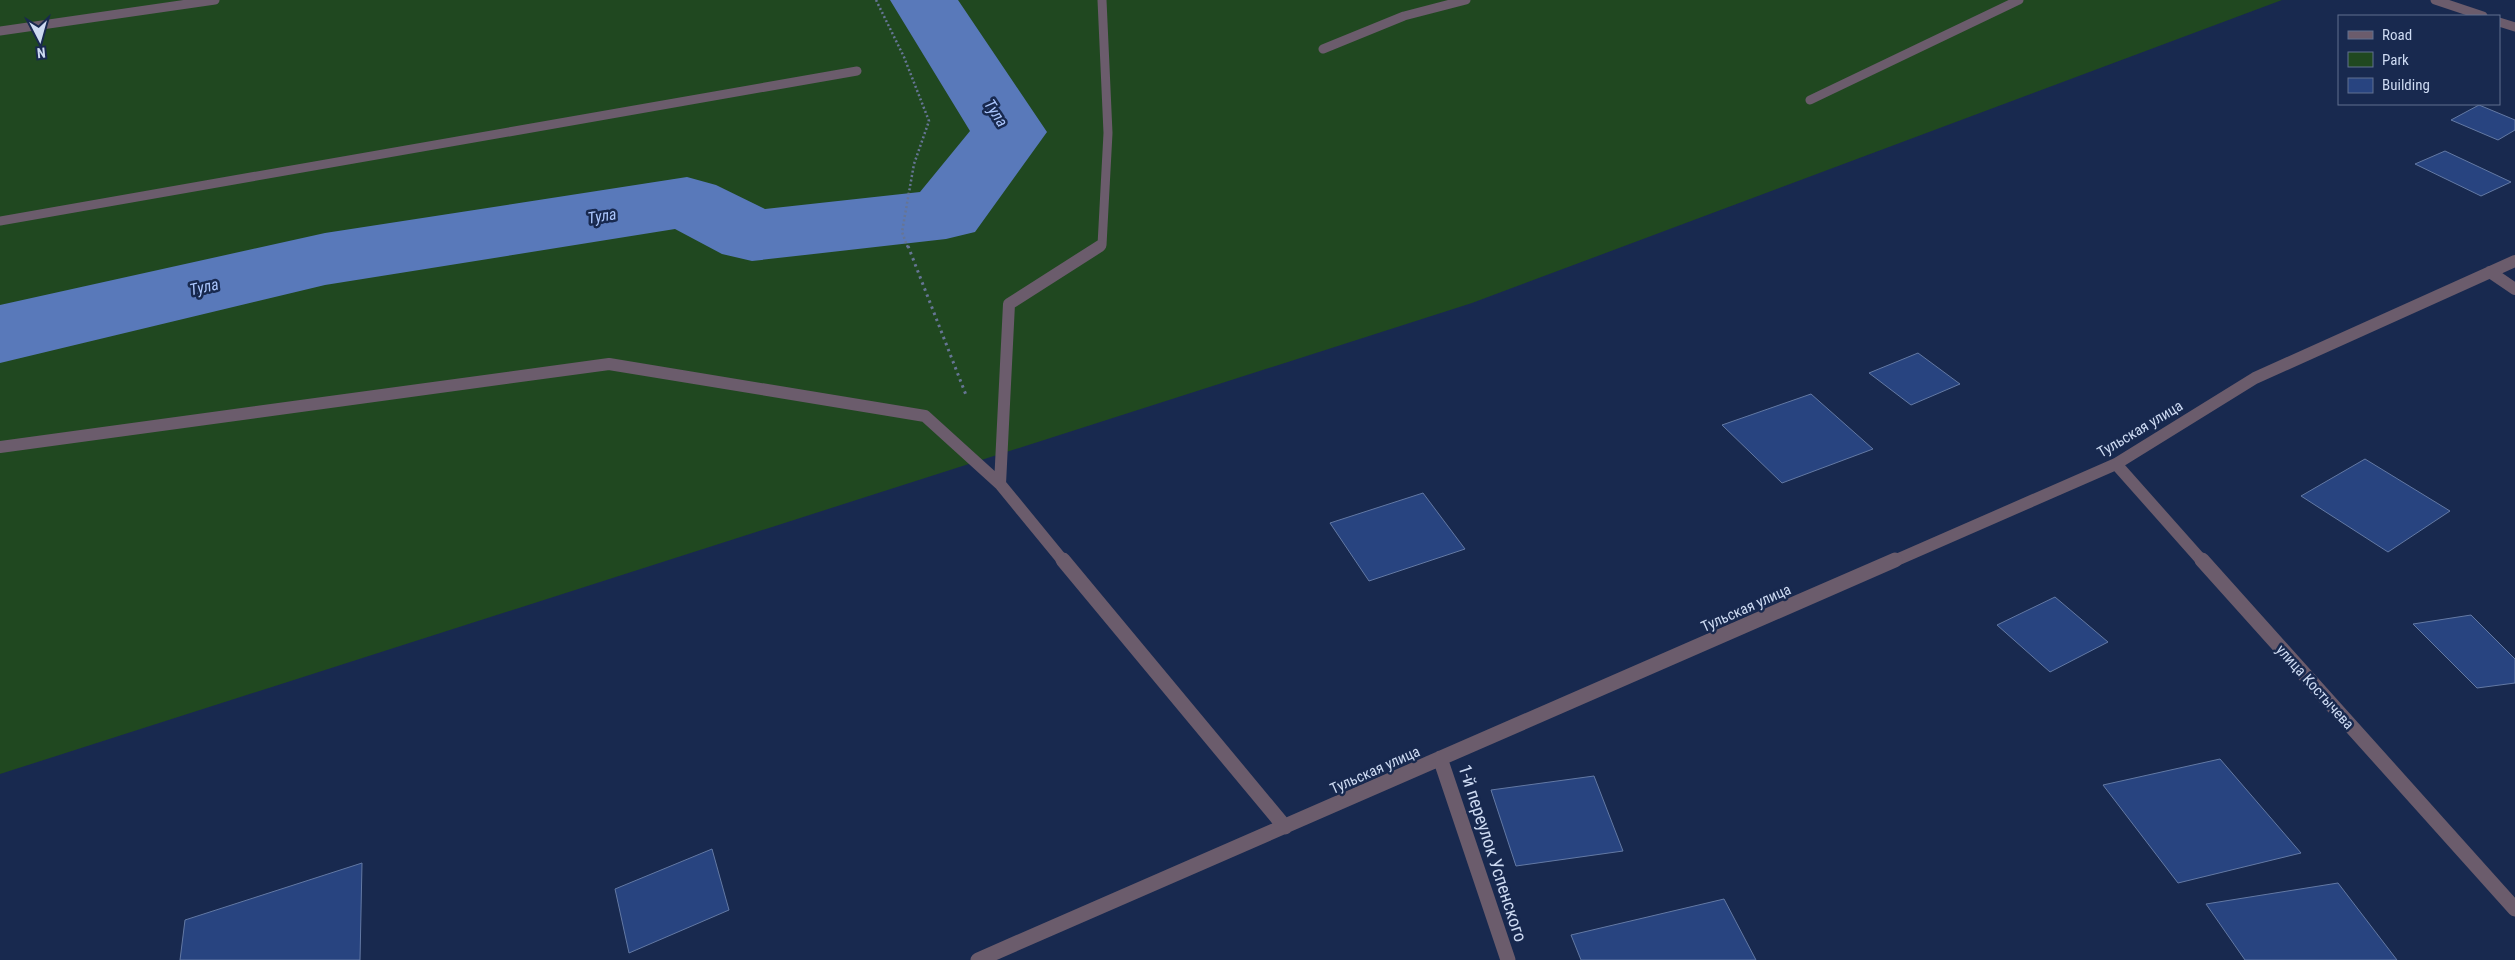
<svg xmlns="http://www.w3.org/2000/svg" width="2515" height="960" font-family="'Roboto Condensed',sans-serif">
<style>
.green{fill:#204820}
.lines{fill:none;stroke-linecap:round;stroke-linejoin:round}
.river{fill:#5979ba;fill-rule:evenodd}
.building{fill:#284480;stroke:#6379a4}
.path-far1{stroke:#667595;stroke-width:2.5;stroke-dasharray:2 2.5;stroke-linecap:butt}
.path{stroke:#667595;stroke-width:3;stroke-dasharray:2.5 4;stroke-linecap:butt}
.minor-far2{stroke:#6b5c6c;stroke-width:9}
.minor-far1{stroke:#6b5c6c;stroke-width:12}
.minor{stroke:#6b5c6c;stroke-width:15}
.labels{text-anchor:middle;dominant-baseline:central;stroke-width:5;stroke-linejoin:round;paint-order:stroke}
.street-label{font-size:15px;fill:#cddaf2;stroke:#18294f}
.water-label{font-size:16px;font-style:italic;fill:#abc6fd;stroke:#18294f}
.near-street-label{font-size:18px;fill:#cddaf2;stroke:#18294f}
</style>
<rect width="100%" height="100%" fill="#18294f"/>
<path class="green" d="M0,0H2282L1472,303L0,774Z"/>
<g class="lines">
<path class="river" d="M890,0H958L1047,132L975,232L946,239L752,261L722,254L675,229L325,285L0,363V305L325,233L687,177L716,185L765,209L920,192L970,131Z"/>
</g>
<path class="building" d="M2479,105L2515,120V130L2498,140L2451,120Z
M2445,151L2511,182L2481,196L2415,164Z
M1918,353L1960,384L1911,405L1869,373Z
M1811,394L1873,449L1782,483L1722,425Z
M2365,459L2450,511L2388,552L2301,496Z
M1423,493L1465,549L1369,581L1330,523Z
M2055,597L2108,642L2050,672L1997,625Z
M2471,615L2515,659V683L2477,688L2413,624Z
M2220,759L2301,853L2178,883L2103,785Z
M1594,776L1623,851L1516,866L1491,790Z
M712,849L729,910L629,953L615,889Z
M362,863L360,960H180L185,920Z
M2338,883L2397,960H2245L2206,904Z
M1724,899L1756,960H1581L1571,935Z"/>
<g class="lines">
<path class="path-far1" d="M876,0L904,57L929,121L914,164L902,232L908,248"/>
<path class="path" d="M908,246L966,395"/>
<path class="minor-far2" d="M2435,0L2483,16
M2499,22L2515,27
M0,31L215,0
M1323,49L1404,16L1466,0
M1810,100L2019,0
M0,221L857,71
M1098,248L1102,245L1108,133L1102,0"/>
<path class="minor-far1" d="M2490,272L2515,289
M0,447L609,364L925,416L1000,484
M2116,464L2203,562
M1064,562L1000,484L1009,304L1100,246
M1892,562L2116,464L2255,378L2515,261"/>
<path class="minor" d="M1063,560L1285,827
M2202,560L2515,909
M1440,758L1508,960
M978,960L1895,560"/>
</g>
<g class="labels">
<g class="street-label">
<text transform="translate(2140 429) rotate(-31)">Тульская улица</text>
<text transform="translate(1746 608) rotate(-24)">Тульская улица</text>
<text transform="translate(2315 687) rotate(48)">улица Костычева</text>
<text transform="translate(1375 770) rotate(-24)">Тульская улица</text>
</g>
<g class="water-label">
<text transform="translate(996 113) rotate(57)">Тула</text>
<text transform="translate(602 216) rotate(-9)">Тула</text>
<text transform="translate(204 287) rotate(-13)">Тула</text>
</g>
<g class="near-street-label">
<text transform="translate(1493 853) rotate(72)">1-й переулок Успенского</text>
</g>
</g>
<rect x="2338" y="15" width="162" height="90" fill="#18294f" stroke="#607090"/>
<rect x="2348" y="31" width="25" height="8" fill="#6b5c6c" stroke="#607090"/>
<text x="2382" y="40" font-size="15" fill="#cddaf2">Road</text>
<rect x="2348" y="52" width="25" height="15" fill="#204820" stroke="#607090"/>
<text x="2382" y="65" font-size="15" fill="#cddaf2">Park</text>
<rect x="2348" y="78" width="25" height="15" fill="#284480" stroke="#607090"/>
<text x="2382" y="90" font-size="15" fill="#cddaf2">Building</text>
<g transform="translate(40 40) rotate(174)" stroke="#18294f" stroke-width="4" paint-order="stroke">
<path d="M0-4L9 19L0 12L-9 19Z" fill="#cddaf2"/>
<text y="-8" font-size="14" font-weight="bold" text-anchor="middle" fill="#cddaf2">N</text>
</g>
</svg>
